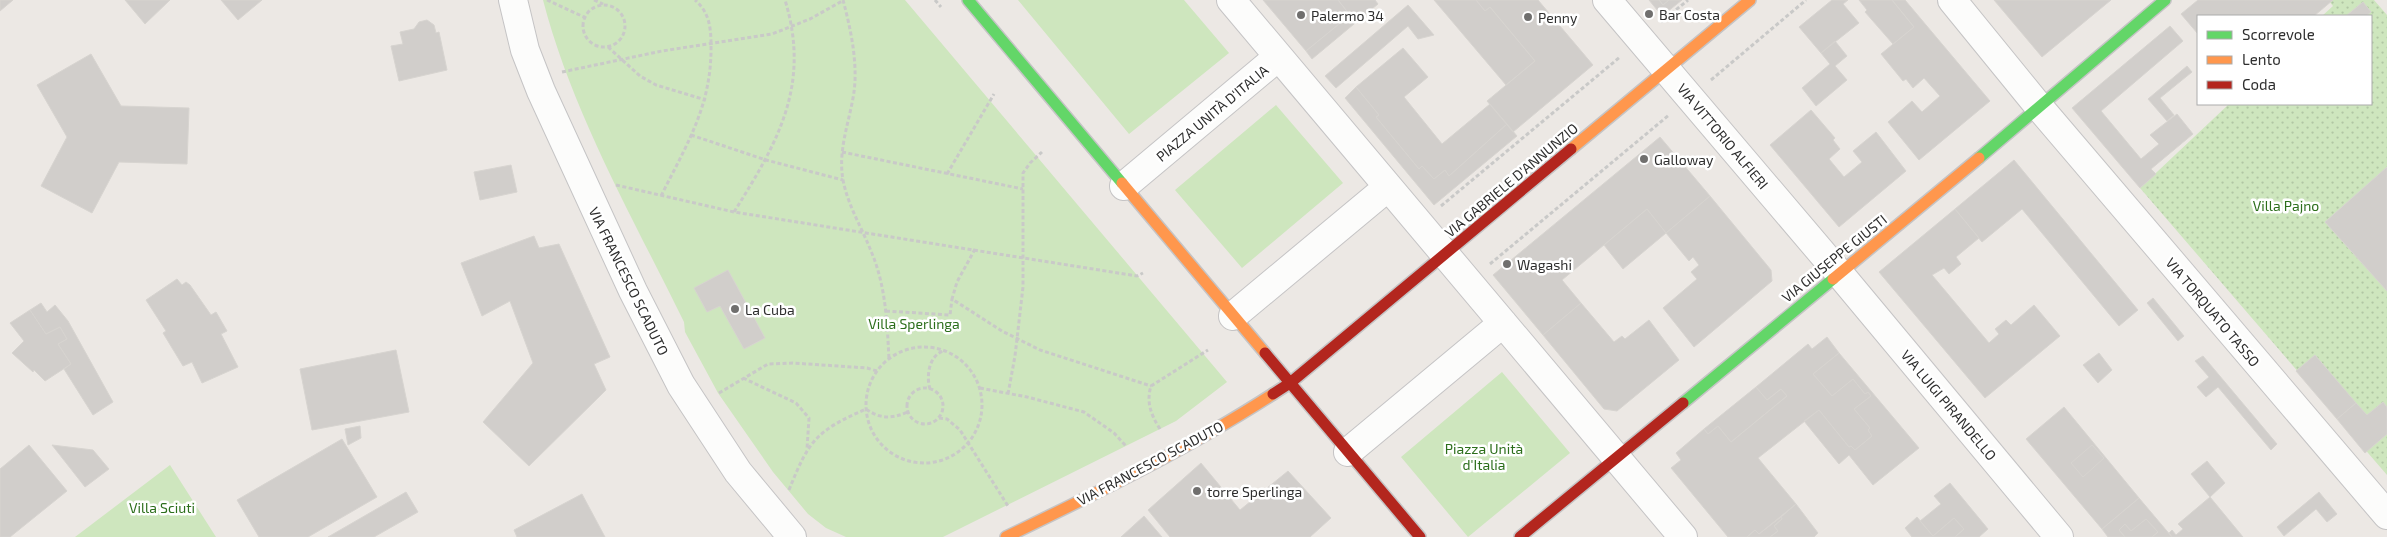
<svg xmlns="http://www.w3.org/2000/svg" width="2387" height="537" font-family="'Exo 2',sans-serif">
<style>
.grass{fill:url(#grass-dots)}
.park{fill:#cee6be}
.building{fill:#d1cecb;stroke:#d7d4d0}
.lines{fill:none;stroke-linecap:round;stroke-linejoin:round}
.street-casing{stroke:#c5c4c5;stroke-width:30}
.fast-casing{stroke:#c5c4c5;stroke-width:14}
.slow-casing{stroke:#c5c4c5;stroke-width:14}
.jam-casing{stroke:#c5c4c5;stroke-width:14}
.path{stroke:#c9c9c8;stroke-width:3;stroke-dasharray:4 2.5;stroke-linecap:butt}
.street{stroke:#fcfcfb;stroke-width:28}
.fast{stroke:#63d668;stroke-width:11}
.slow{stroke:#ff974d;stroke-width:11}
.jam{stroke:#b3261e;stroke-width:11}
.poi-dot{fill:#706f6e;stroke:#fff;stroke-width:2}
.labels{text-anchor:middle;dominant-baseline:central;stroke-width:5;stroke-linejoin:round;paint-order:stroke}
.poi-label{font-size:14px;fill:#2e2e2e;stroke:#fff;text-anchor:start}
.street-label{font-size:14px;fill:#2e2e2e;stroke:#fff}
.park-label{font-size:14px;fill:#2c6e1b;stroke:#fff}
</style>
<defs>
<pattern id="grass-dots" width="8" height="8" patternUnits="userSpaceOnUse" patternTransform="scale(1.25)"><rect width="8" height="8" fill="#cee6be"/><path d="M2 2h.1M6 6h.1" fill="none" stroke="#b1c6a4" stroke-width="1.8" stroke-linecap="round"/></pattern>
</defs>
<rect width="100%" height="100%" fill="#ece8e4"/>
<path class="grass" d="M2328,0H2374L2387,15V475L2140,188L2229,104H2371V16H2322L2333,6Z"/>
<path class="park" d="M543,0H905L1227,382L1176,421L943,537H846L826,528L808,514L773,472L718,393L685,332L684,322C633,218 572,112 543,0Z
M1018,0H1184L1229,53L1129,134Z
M1276,105L1343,183L1242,268L1175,190Z
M1502,372L1570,453L1468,537L1401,457Z
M170,465L216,537H75Z"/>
<path class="building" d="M0,0H13L0,11Z
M125,0H170L145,24Z
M221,0H262L238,20Z
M1263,0H1338L1350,15L1306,51Z
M1338,0H1375L1378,4L1312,59L1306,51L1350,15Z
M1434,0H1476L1485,11L1490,7L1535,61L1506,85Z
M1476,0H1538L1593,65L1513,132L1487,101L1535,61L1490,7L1485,11Z
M1649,0H1659L1663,5L1669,0H1682L1662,16Z
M1659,0H1669L1663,5Z
M1832,0H1848L1843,4L1859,23L1821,53L1799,27Z
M1859,0H1892L1914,27L1893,44L1865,12L1867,10Z
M1892,0H1905L1990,101L1919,160L1888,122L1912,101L1922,112L1940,96L1924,78L1913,88L1906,79L1903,81L1881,54L1914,27Z
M1994,0H2111L2042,57Z
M2198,0H2333L2314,16H2198V34L2181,14Z
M2363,2L2371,12L2366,16H2346Z
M1408,5L1434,35L1418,39L1408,26L1336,88L1325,76Z
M427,20L434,25L436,33L439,32L447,70L399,81L391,46L403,44L400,32L414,29L419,22Z
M2170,26L2183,41L2101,111L2141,159L2159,144L2150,135L2177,114L2193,134L2151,169L2156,174L2140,188L2072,108Z
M1835,41L1847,56L1835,66L1847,80L1816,106L1802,88L1830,64L1821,53Z
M1403,48L1428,77L1404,97L1442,144L1490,104L1507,124L1449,176L1445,170L1434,179L1422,166L1419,169L1376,117L1379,115L1356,87Z
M91,54L121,106L189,108L187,164L119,162L92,213L41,186L67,137L37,85Z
M2187,66L2192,72L2160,98L2174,115L2167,121L2148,99Z
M1356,87L1379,115L1376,117L1419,169L1422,166L1434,179L1445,170L1449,176L1507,124L1517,136L1434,205L1345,98Z
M1811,110L1835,138L1833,140L1840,149L1829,159L1844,177L1862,162L1853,151L1876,132L1906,171L1839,227L1770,145Z
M1660,137L1710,196L1666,233L1647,209L1562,280L1581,303L1543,335L1493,275Z
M2014,160L2138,310L2119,326L2022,209L1982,242L1955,209Z
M511,165L517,192L480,200L474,172Z
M2387,167V291L2325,222Z
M1710,196L1771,270L1772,281L1694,347L1663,308L1697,279L1691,272L1699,265L1693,257L1689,261L1666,233Z
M1647,209L1666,233L1623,269L1604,245Z
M1955,209L1979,238L1956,257L1961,264L1949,274L1944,268L1932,275L1989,343L1999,334L1995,329L2006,320L2011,325L2034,305L2060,336L1985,398L1879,272Z
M534,236L539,248L559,244L610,357L594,364L606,390L529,466L483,422L533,363L510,301L482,316L461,263Z
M728,270L765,338L744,349L720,306L707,312L694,288Z
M177,279L182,285L186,282L190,285L211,315L216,312L227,331L221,334L238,367L202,383L192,362L183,366L163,333L166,331L146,300Z
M2153,298L2184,336L2178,341L2147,303Z
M41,303L47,312L55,305L68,321L113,402L93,415L64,369L71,364L58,344L67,339L60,327L46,334L30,310Z
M1581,303L1614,342L1622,336L1625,339L1649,320L1679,360L1617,411L1604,409L1543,335Z
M30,310L46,334L60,327L67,339L58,344L71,364L45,381L34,370L33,372L12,353L24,341L10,323Z
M1827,337L1839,353L1813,374L1832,396L1853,379L1865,394L1868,392L1871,396L1854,409L1870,428L1868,430L1872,436L1855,450L1851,446L1849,447L1819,410L1758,458L1796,504L1759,534L1755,530L1747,537H1728L1671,468L1681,460L1676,453L1704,429L1708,434L1718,426L1731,442L1787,396L1781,389L1767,400L1756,387L1808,344L1812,349Z
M396,350L409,412L312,430L300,369Z
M1839,353L1919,448L1873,485L1849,455L1839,464L1804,421L1819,410L1849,447L1851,446L1855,450L1872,436L1868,430L1870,428L1854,409L1871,396L1868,392L1865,394L1853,379L1832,396L1813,374Z
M2099,353L2112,370L2098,383L2083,365Z
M2315,355L2356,403L2337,419L2296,371Z
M2203,356L2277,444L2271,450L2218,387L2206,397L2197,387L2209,377L2195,361Z
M1756,387L1767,400L1781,389L1787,396L1731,442L1718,426L1708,434L1704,429Z
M2383,402L2387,407V434L2365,453L2337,419L2356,403L2367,415Z
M2064,407L2139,498L2102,529L2026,439Z
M360,426L361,438L348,445L345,429Z
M342,439L377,497L308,537H259L237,500Z
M29,445L67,491L10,537H0V469Z
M52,445L93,450L109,469L85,487Z
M2092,445L2104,458L2083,477L2071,463Z
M2207,461L2225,483L2210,497L2191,474Z
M1201,463L1240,510L1288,471L1331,518L1310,537H1170L1148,510Z
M1950,483L1988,529L1979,537H1955L1964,529L1954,518L1933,536L1920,521L1941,504L1934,496Z
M406,492L418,512L374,537H328Z
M2319,492L2337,514L2327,522L2316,509L2284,536L2277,527Z
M582,494L605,537H517L514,530Z
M2210,497L2243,537H2172L2169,533L2172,530L2176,535L2183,529L2178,524Z
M2139,498L2172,537H2152L2158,532L2146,519L2131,531L2125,524L2119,530L2125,537H2108L2102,529Z
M1796,504L1818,533L1814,537H1770L1778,531L1774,526L1782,519L1781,517Z
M1144,516L1162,537H1121Z
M1781,517L1782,519L1774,526L1778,531L1770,537H1747L1755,530L1759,534Z
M1917,517L1933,536L1954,518L1964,529L1955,537H1912L1905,528Z
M2146,519L2158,532L2152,537H2125L2119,530L2125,524L2131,531Z"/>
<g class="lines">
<g class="street-casing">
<path id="street" d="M513,0L525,50L541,91L633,291L681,385L738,472L792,537
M1231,0L1683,537
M1607,0L1839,273L2059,537
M1952,0L2040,108L2387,515
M1124,186L1278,57
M1233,316L1388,187
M1348,452L1503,323"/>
</g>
<g class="fast-casing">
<path id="fast" d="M968,0L1122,183
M1979,158L2165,0
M1683,403L1833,279"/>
</g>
<g class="slow-casing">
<path id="slow" d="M1571,149L1750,0
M1122,183L1265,353
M1833,279L1979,158
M1006,537C1097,493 1188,449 1273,394"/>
</g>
<g class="jam-casing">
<path id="jam" d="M1265,353L1420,537
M1273,394L1290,383L1571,149
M1520,537L1683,403"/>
</g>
<path class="path" d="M547,0L584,17
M594,0L603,4
M843,0C851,30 859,67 853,98C848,126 838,151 843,180C848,206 862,228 871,251C886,286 887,322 889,359
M935,0L941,7
M583 26a21 21 0 1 1 42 0a21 21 0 1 1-42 0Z
M1661,22L1688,0
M608,47L640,76L656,85L706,100
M562,72L662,51L772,34L810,19L844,0
M1711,80L1806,0
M691,135L766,160L843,180
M842,152L1023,189
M947,174L994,94
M616,185L734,212L1137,276L1143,273
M661,196C687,144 712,105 711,45C711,27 709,12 695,0
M1441,206L1620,57
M734,212C778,142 811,85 785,0
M975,249L957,282L952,299L1002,331L1040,350L1151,386
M1490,264L1669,115
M886,311L950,315L952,299
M866 405a58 58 0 1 1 116 0a58 58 0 1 1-116 0Z
M743,378L796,403L809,418L807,449
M907 406a18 18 0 1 1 36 0a18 18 0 1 1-36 0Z
M980,388L1027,397L1084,412L1114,433L1126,446
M930,389C926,376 929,356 943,351
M719,393L768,364L793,363L867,368L877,371
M1008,394L1015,356L1023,287V173L1030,163L1042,152
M939,418L947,419L960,430L1008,506
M1160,429C1151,415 1146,402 1151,386L1208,350
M789,490C809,440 816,431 866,409C880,419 891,419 908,412"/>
<use href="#street" class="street"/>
<use href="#fast" class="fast"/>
<use href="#slow" class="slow"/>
<use href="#jam" class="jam"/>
</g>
<g class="poi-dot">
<circle cx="1649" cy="14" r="5"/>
<circle cx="1301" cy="15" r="5"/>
<circle cx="1528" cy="17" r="5"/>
<circle cx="1644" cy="159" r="5"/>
<circle cx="1507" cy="264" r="5"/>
<circle cx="735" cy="309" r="5"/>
<circle cx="1197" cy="491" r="5"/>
</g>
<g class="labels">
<g class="poi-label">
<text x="1659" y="14">Bar Costa</text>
<text x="1311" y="15">Palermo 34</text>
<text x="1538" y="17">Penny</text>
<text x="1654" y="159">Galloway</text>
<text x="1517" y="264">Wagashi</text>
<text x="745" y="309">La Cuba</text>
<text x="1207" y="491">torre Sperlinga</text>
</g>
<g class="street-label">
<text transform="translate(1212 113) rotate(-40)">PIAZZA UNITÀ D'ITALIA</text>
<text transform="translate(1723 136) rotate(50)">VIA VITTORIO ALFIERI</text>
<text transform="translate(1511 180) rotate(-40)">VIA GABRIELE D'ANNUNZIO</text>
<text transform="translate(1834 258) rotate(-39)">VIA GIUSEPPE GIUSTI</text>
<text transform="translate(629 281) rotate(64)">VIA FRANCESCO SCADUTO</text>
<text transform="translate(2213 312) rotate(50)">VIA TORQUATO TASSO</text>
<text transform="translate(1949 405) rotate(50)">VIA LUIGI PIRANDELLO</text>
<text transform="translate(1150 463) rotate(-28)">VIA FRANCESCO SCADUTO</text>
</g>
<g class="park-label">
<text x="2286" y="205">Villa Pajno</text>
<text x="914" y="323">Villa Sperlinga</text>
<text x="1484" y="448">Piazza Unità<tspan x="1484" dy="16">d'Italia</tspan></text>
<text x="162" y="507">Villa Sciuti</text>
</g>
</g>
<rect x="2197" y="15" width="175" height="90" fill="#ffffff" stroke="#ababab"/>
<rect x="2207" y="31" width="25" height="8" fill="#63d668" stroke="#ababab"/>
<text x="2242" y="40" font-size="15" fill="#2e2e2e">Scorrevole</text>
<rect x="2207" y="56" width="25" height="8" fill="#ff974d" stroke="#ababab"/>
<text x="2242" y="65" font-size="15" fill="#2e2e2e">Lento</text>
<rect x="2207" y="81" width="25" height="8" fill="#b3261e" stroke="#ababab"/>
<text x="2242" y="90" font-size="15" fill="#2e2e2e">Coda</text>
</svg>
